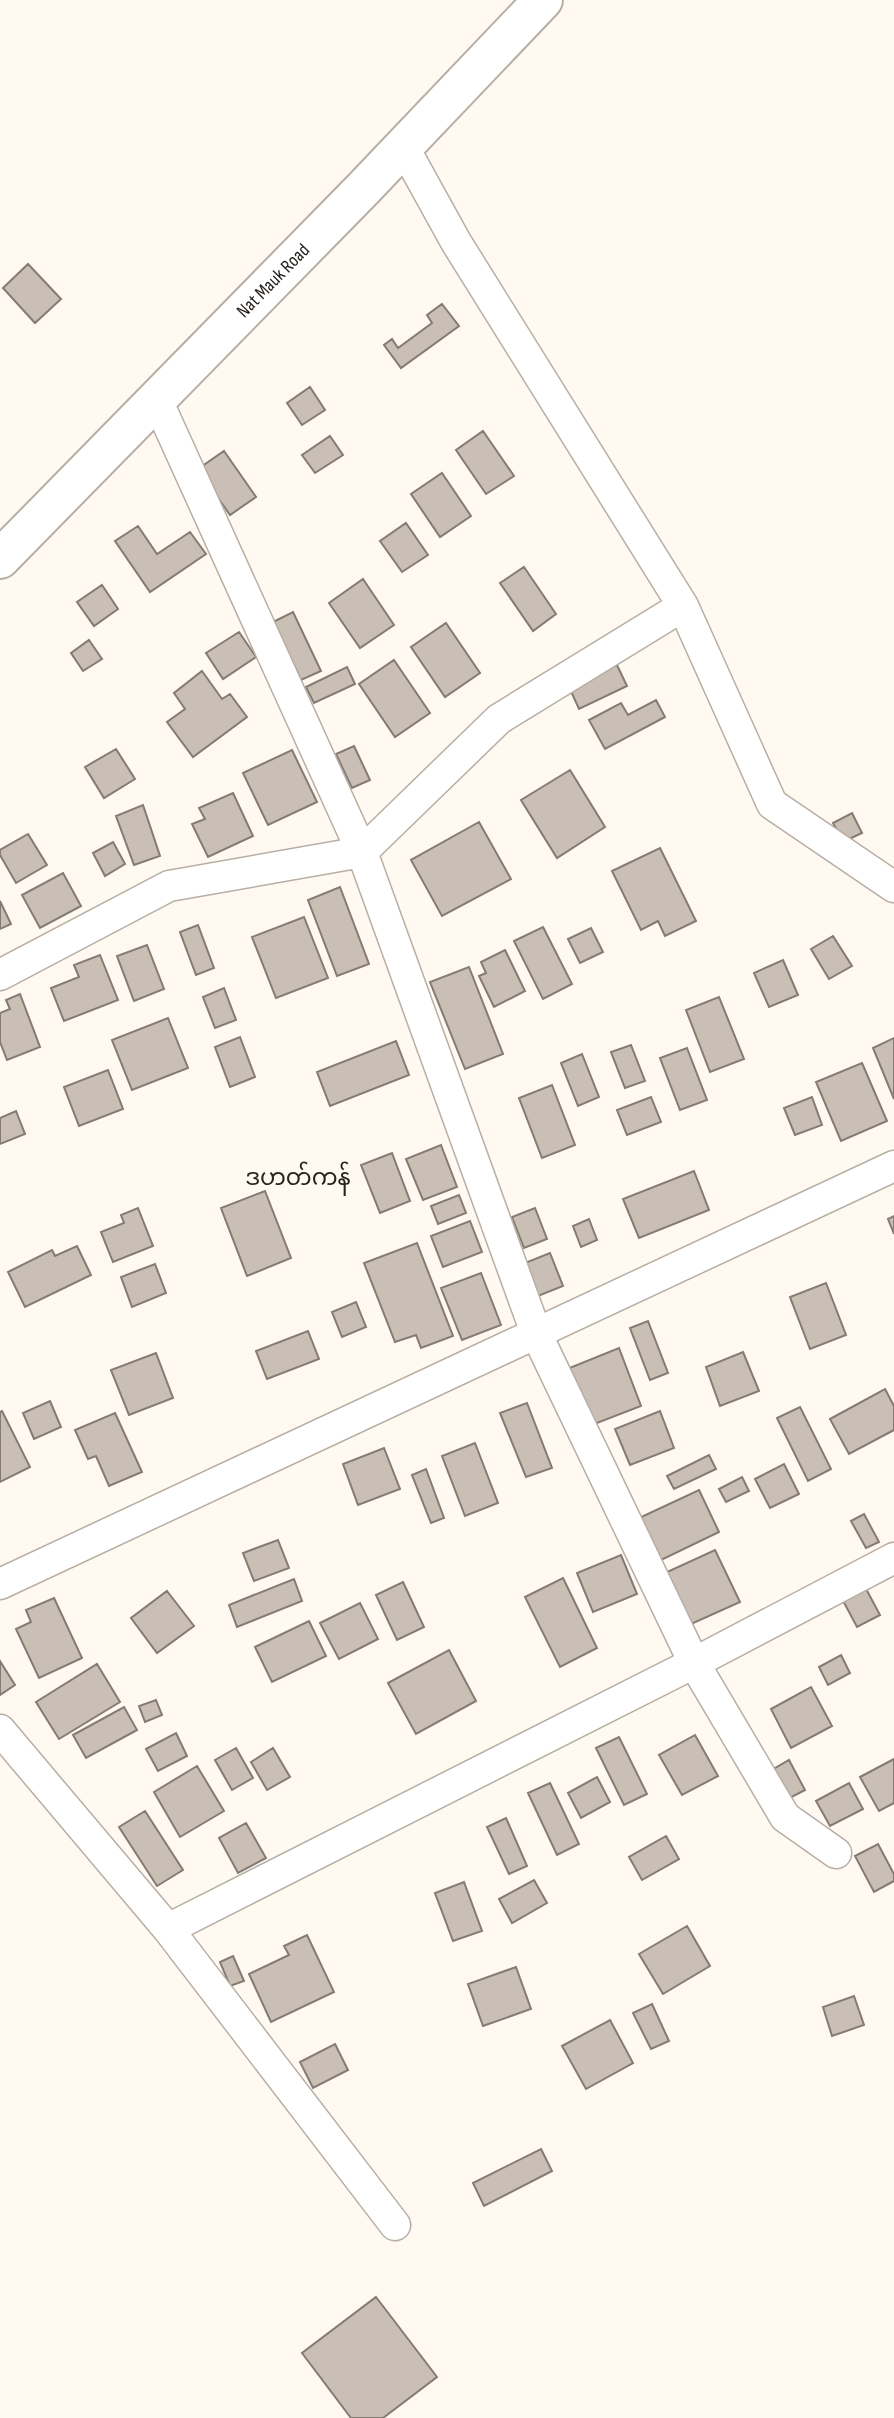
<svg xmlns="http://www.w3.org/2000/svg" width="894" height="2418" font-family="'Sofia Sans Condensed','Noto Sans Myanmar',sans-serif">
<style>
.building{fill:#c9bfb5;stroke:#847b72;stroke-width:2}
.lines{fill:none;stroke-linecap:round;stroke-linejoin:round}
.minor-casing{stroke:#b8aea4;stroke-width:33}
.trunk-casing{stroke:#b8aea4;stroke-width:42}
.minor{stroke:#fff;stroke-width:30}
.trunk{stroke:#fff;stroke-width:38}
.labels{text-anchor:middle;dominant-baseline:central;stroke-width:6;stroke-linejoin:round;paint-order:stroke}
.street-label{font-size:19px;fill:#26221e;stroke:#fff9f2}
.quarter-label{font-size:23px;fill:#26221e;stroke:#fff9f2}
</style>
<rect width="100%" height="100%" fill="#fff9f2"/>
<path class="building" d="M28,264L61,299L35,323L3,288Z
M442,304L459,326L401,368L384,345L392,339L398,348L432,323L427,315Z
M310,387L325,410L302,425L287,403Z
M483,431L514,476L486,494L456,450Z
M330,436L343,455L315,473L302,455Z
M224,451L256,497L230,515L198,469Z
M442,473L471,516L440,537L411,494Z
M406,523L428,555L402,572L380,541Z
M138,526L157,554L190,532L206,554L150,592L115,541Z
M524,567L556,614L533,631L500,583Z
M363,579L394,625L360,648L329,603Z
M102,585L118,609L94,626L77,602Z
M293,612L321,671L301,680L273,622Z
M446,623L480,673L445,697L411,647Z
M239,632L256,657L223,679L206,653Z
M89,640L102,659L83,671L71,653Z
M394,660L430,713L395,737L359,684Z
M617,665L627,686L579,709L569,687Z
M347,667L355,684L314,703L306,687Z
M202,671L222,699L230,694L247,717L193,757L167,722L185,709L174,693Z
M656,700L665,717L605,749L589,720L621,703L628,715Z
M354,746L370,780L352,788L336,754Z
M116,749L135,779L104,798L85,767Z
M292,750L317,802L268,825L243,773Z
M570,770L605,827L557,858L521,800Z
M233,793L253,836L208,857L192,824L205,819L199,808Z
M143,805L160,856L134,865L116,816Z
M852,813L862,833L843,842L833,823Z
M479,822L511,879L442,916L411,860Z
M28,834L47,865L16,883L0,855V850Z
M113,842L125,864L105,876L93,853Z
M660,848L696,921L665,936L658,921L641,930L612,871Z
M63,873L81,906L40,928L22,895Z
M340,887L369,964L337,976L308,900Z
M0,901L11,924L0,929Z
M304,917L328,978L276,998L252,937Z
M198,925L214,968L196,975L180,932Z
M543,927L572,984L543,999L514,941Z
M591,928L603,952L580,963L568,939Z
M833,936L852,966L829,979L811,949Z
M147,945L164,989L134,1001L117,956Z
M505,950L525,991L494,1007L479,976L486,973L481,962Z
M100,955L118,1000L64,1021L51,988L79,977L74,965Z
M783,960L798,995L769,1007L754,973Z
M469,967L503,1054L465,1069L430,982Z
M224,988L236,1020L215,1028L203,997Z
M20,994L40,1047L7,1060L0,1042V1013L10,1009L6,1000Z
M719,997L744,1059L710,1072L686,1010Z
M168,1018L188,1068L132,1090L112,1040Z
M240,1037L255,1077L230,1087L215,1047Z
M894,1038V1099L873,1048Z
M396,1041L409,1075L330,1106L317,1072Z
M631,1045L645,1081L625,1088L611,1052Z
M687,1048L707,1100L680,1110L660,1058Z
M582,1054L599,1097L578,1106L561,1063Z
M862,1063L887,1121L841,1141L816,1082Z
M108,1070L123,1109L79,1126L64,1087Z
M552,1085L575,1145L542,1158L519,1098Z
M651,1097L661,1122L627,1135L617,1110Z
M812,1097L822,1125L795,1135L784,1108Z
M16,1111L25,1134L0,1144V1118Z
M441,1145L457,1187L423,1200L406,1159Z
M392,1153L410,1201L380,1213L361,1165Z
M694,1171L709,1210L639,1238L623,1199Z
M265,1191L291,1258L247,1276L221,1208Z
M459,1195L466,1213L438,1224L431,1206Z
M138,1208L153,1246L113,1262L101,1232L124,1223L121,1215Z
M535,1208L547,1239L524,1248L512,1217Z
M894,1216V1234L888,1219Z
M589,1219L597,1240L581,1247L573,1226Z
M470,1221L482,1252L443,1267L431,1236Z
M417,1243L453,1336L421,1348L416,1335L395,1342L364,1263Z
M77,1246L91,1275L25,1307L8,1272L52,1250L55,1256Z
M550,1253L563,1286L533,1298L520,1265Z
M155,1264L166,1293L132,1307L121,1277Z
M481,1273L501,1325L462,1340L441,1288Z
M826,1283L846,1335L810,1349L790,1297Z
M356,1302L366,1327L342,1337L332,1312Z
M648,1321L668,1373L650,1380L630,1328Z
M308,1331L319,1359L267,1379L256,1351Z
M619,1348L641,1406L584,1428L562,1371Z
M743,1352L759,1391L720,1406L706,1367Z
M156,1353L173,1398L129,1415L111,1370Z
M885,1389L894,1406V1430L849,1454L830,1419Z
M50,1401L61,1427L34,1439L23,1413Z
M527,1403L552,1468L526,1477L500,1413Z
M800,1407L831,1469L808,1481L777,1418Z
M2,1411L30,1467L0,1482V1412Z
M660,1411L674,1448L630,1465L615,1429Z
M115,1413L142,1472L109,1486L96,1456L88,1459L75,1430Z
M475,1443L498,1503L465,1516L442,1456Z
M384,1448L400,1489L358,1505L343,1464Z
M709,1455L716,1469L674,1489L667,1476Z
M784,1464L799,1494L770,1508L755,1479Z
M426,1469L444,1518L431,1523L412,1475Z
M742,1477L749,1491L726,1502L719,1489Z
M699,1490L719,1532L657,1562L637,1519Z
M864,1514L879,1542L866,1548L851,1521Z
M278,1540L289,1568L254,1581L243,1553Z
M715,1550L740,1602L689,1625L665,1573Z
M621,1555L637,1594L593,1612L577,1573Z
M563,1578L597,1648L560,1667L525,1597Z
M294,1579L302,1601L237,1627L229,1605Z
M403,1582L424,1627L397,1640L376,1595Z
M864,1585L880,1615L857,1627L841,1597Z
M167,1591L194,1626L157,1653L131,1618Z
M54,1598L82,1658L39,1678L16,1629L31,1622L26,1610Z
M360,1603L378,1639L339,1659L320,1623Z
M309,1621L326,1656L272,1682L255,1647Z
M449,1650L476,1701L416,1734L388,1683Z
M841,1655L850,1673L828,1685L819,1667Z
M0,1661L15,1685L0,1695Z
M97,1664L120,1702L59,1739L36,1702Z
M811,1687L832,1726L791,1748L771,1709Z
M156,1700L162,1715L145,1722L139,1706Z
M124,1707L137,1730L86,1758L73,1735Z
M176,1733L187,1756L158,1771L146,1749Z
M695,1735L718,1776L682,1795L659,1755Z
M619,1737L647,1794L624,1805L596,1748Z
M236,1748L253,1778L232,1790L215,1760Z
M273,1748L290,1777L267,1790L251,1762Z
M894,1759V1803L879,1811L860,1777Z
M789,1760L805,1790L786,1800L770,1771Z
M197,1766L224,1811L180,1837L154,1792Z
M597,1777L610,1802L581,1818L568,1793Z
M550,1783L579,1844L557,1855L528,1793Z
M849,1783L863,1809L830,1826L816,1801Z
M145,1811L183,1870L157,1886L119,1827Z
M506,1818L527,1866L509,1874L487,1827Z
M246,1823L266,1858L238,1873L219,1838Z
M666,1836L679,1859L642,1880L629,1857Z
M878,1844L894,1874V1881L874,1892L855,1856Z
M534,1880L547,1903L512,1923L499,1899Z
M464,1882L482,1931L453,1941L435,1893Z
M687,1926L710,1966L663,1994L639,1954Z
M307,1935L334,1992L271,2022L249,1974L289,1955L284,1946Z
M233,1956L244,1981L230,1986L220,1962Z
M516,1967L531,2009L483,2026L468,1984Z
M854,1996L864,2025L832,2036L823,2007Z
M652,2004L669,2041L651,2049L633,2013Z
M610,2020L633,2063L586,2089L562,2046Z
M335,2044L348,2070L313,2088L300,2062Z
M541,2149L552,2171L484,2206L473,2183Z
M376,2297L437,2377L383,2418H351L302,2353Z"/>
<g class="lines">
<g class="minor-casing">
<path id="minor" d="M403,146L456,242L683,606L772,804L894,887
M157,400L362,852L536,1333L694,1663L785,1817L836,1853
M0,975L169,886L362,852L499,719L683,606
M0,1584L894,1166
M0,1730L168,1929L395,2225
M168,1929L694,1663L894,1558"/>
</g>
<g class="trunk-casing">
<g id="trunk">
<path id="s1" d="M0,559L362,190L543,0"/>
</g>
</g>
<use href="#minor" class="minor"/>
<use href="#trunk" class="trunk"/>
</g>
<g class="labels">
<g class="street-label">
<text stroke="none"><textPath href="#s1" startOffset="390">Nat Mauk Road</textPath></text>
</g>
<g class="quarter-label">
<text x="298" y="1178">ဒဟတ်ကန်</text>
</g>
</g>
</svg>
